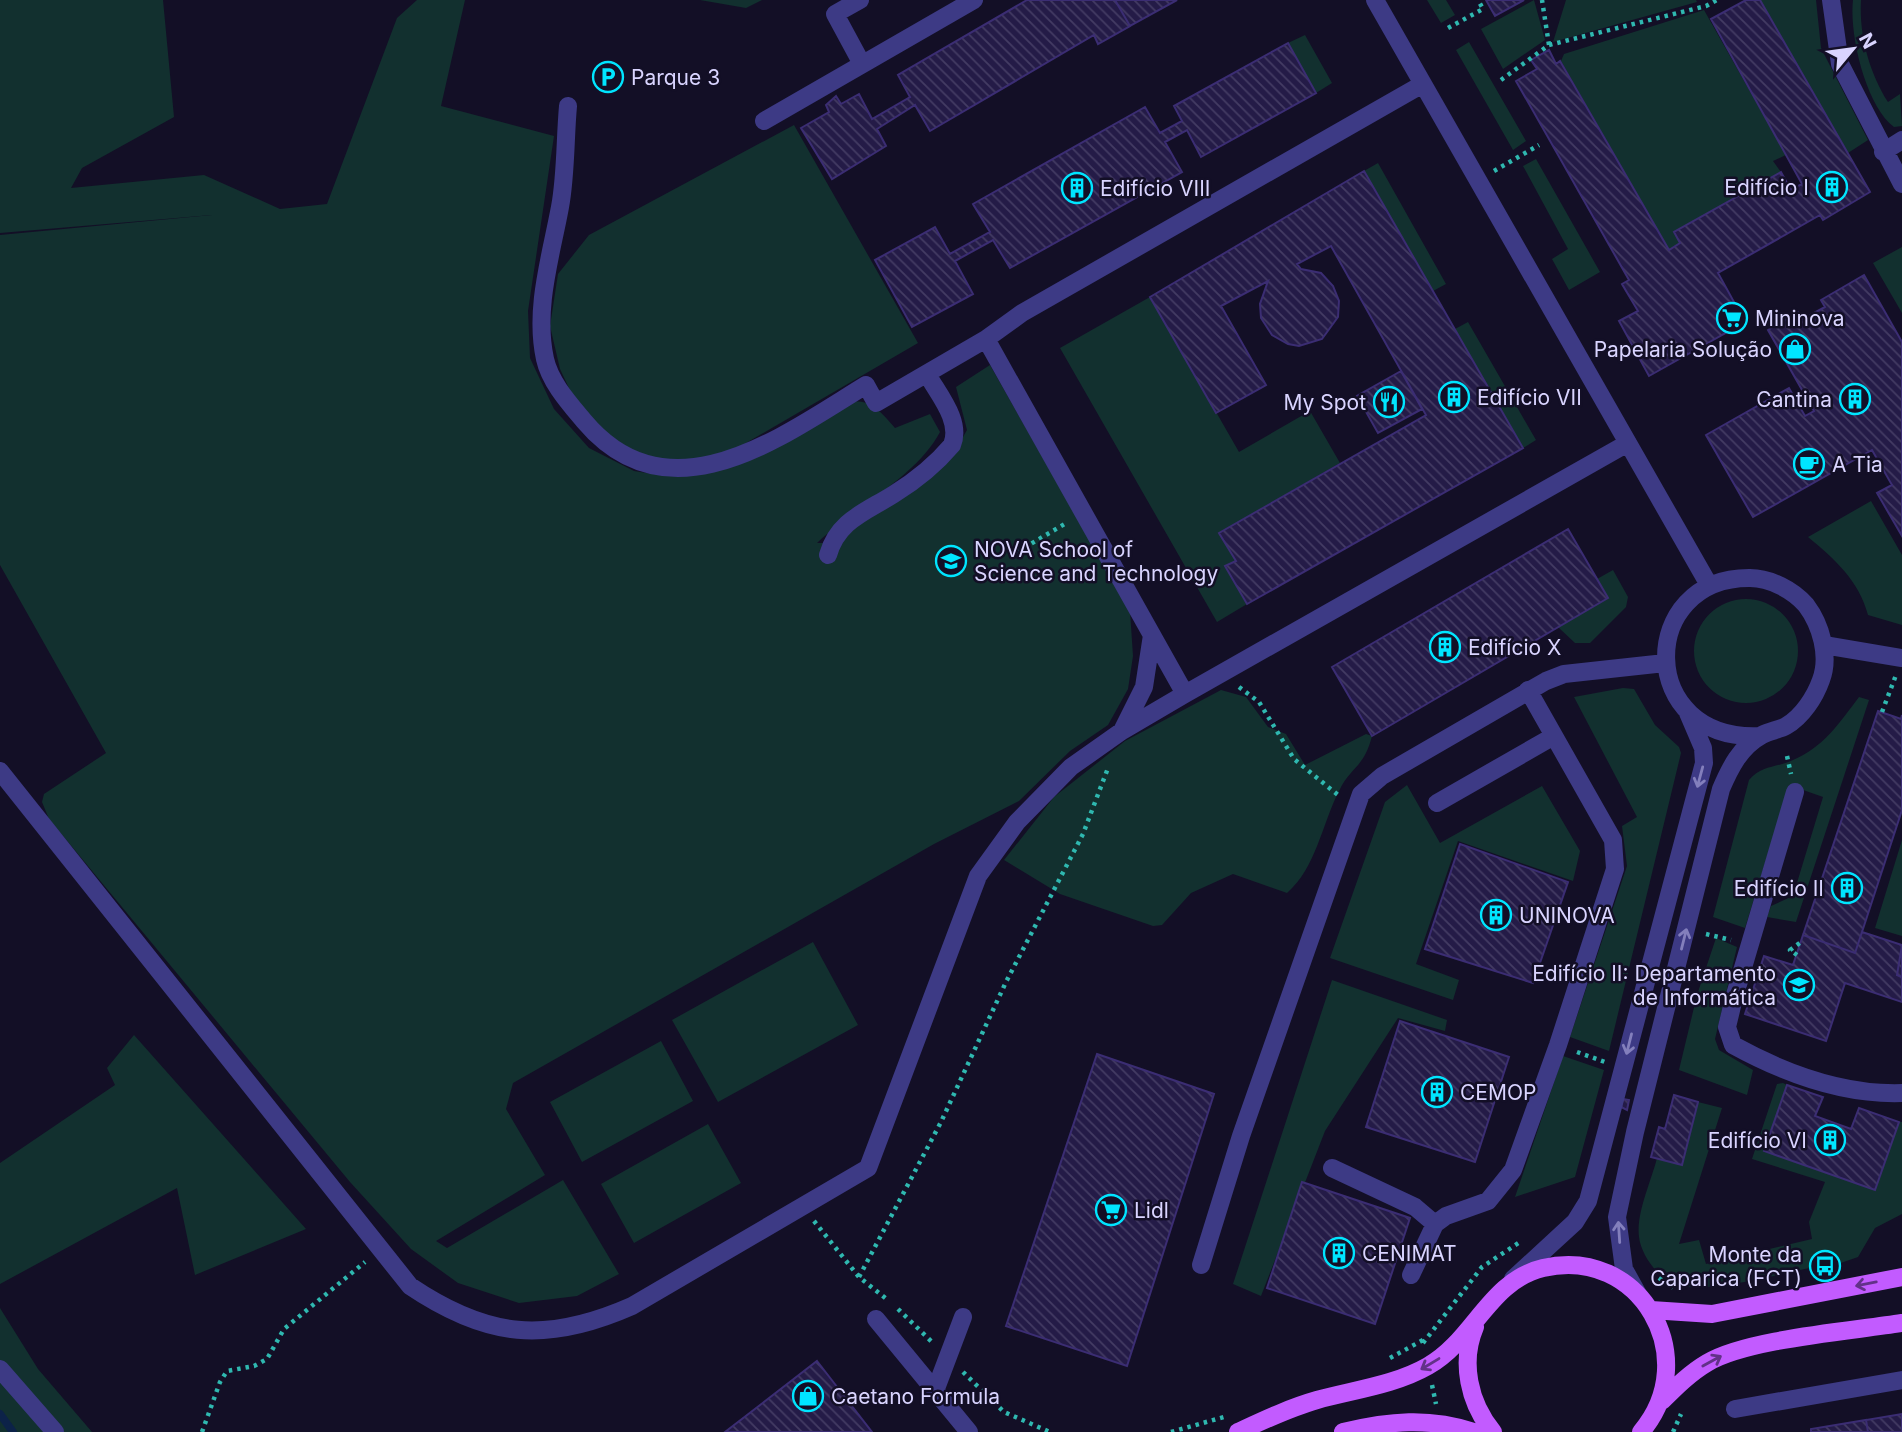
<svg xmlns="http://www.w3.org/2000/svg" width="1902" height="1432" font-family="Inter,sans-serif">
<style>
.grass{fill:#12302f}
.lines{fill:none;stroke-linecap:round;stroke-linejoin:round}
.stream{stroke:#0c2248;stroke-width:8}
.building{fill:url(#building-back-hatch);stroke:#3b2d73;stroke-width:2}
.path{stroke:#2fb8b0;stroke-width:4.5;stroke-dasharray:3.5 5;stroke-linecap:butt}
.minor{stroke:#3d3a85;stroke-width:18}
.major{stroke:#c25bff;stroke-width:18}
.oneway{stroke:#837fbc}
.oneway2{stroke:#623188}
.labels{text-anchor:middle;dominant-baseline:central;stroke-width:5;stroke-linejoin:round;paint-order:stroke}
.poi-label{font-size:21px;fill:#d9d4ff;stroke:#130f26;text-anchor:start}
</style>
<defs>
<pattern id="building-back-hatch" width="6" height="6" patternUnits="userSpaceOnUse" patternTransform="scale(1.75)"><rect width="6" height="6" fill="#241b47"/><path d="M-1 5l2 2M0 0l6 6M5-1l2 2" fill="none" stroke="#433b63"/></pattern>
</defs>
<rect width="100%" height="100%" fill="#130f26"/>
<path class="grass" d="M0,0H163L174,117L82,168L71,188L204,175L280,209L327,204L397,18L417,0H465L441,106L554,136L528,311L530,358L554,409L589,448L634,471L666,476L705,473L744,462L848,402C870,398 881,412 895,428L930,414L940,432C917,476 854,508 817,543H838L859,523L952,456L967,430L956,387L990,365L1130,611L1133,656L1128,689L1108,725L1070,751L1019,801L934,844L513,1083L506,1109L545,1175L436,1241L447,1248L563,1180L619,1274L577,1296L519,1303L458,1283L411,1249L350,1182L49,819L42,802L44,794L106,753L0,565V235L212,215L0,233Z
M700,0H762L746,8Z
M1427,0H1446L1455,15L1441,23Z
M1534,0L1545,40L1503,69L1481,29Z
M1566,0H1696L1697,2L1553,42Z
M1760,0H1816L1821,48L1868,140L1848,153Z
M1853,0H1861C1859,35 1869,72 1888,102L1900,94L1902,126L1894,127C1866,106 1849,35 1853,0Z
M1704,10L1786,155L1773,161L1781,172L1675,232L1680,243L1669,250L1561,61L1564,54Z
M1305,35L1332,83L1316,93L1288,43Z
M1469,42L1526,141L1513,150L1456,50Z
M794,125L918,343L722,457L685,468L633,451L599,430L576,403L560,369L550,326L558,274L589,235Z
M1536,159L1600,272L1569,290L1552,259L1568,249L1523,166Z
M1378,163L1446,284L1433,291L1364,171Z
M1902,247V313L1873,263Z
M1150,297L1239,452L1310,411L1340,463L1219,533L1236,561L1226,567L1247,604L1217,622L1060,348Z
M1468,322L1536,440L1523,448L1455,329Z
M1871,501L1902,555V625L1868,615C1859,581 1835,559 1808,537Z
M1613,570L1628,597L1626,607L1590,643H1575L1558,627L1597,579Z
M1694 651a52 52 0 1 1 104 0a52 52 0 1 1-104 0Z
M1623,688L1634,689L1655,725L1679,747L1681,753L1609,1051L1570,1037L1627,866L1622,826L1637,817L1574,697Z
M1221,690L1246,697L1268,727L1286,734L1305,765L1366,734L1372,736C1364,768 1351,766 1339,791C1322,824 1316,868 1287,893L1233,874L1191,893L1162,925L1153,926L1060,894L1004,860L1054,797L1125,741Z
M1859,697L1869,700L1796,922L1767,917L1771,906L1793,896L1823,797L1789,785L1745,928L1713,917L1749,780C1762,765 1776,768 1793,760C1823,748 1840,722 1859,697Z
M1407,785L1440,843L1542,786L1580,851L1573,881L1458,841L1416,964L1459,980L1453,1000L1330,958L1385,802Z
M1902,840V936L1875,928Z
M1716,938L1737,947L1715,1039L1719,1050L1753,1070L1747,1095L1679,1070L1697,995Z
M813,942L858,1025L718,1102L672,1020Z
M1332,980L1447,1020L1445,1031L1398,1018L1325,1131L1261,1296L1233,1284Z
M134,1035L306,1229L195,1275L177,1188L0,1284V1163L115,1085L107,1068Z
M661,1041L693,1101L582,1162L550,1102Z
M1563,1056L1604,1070L1575,1177L1515,1197Z
M1783,1083L1787,1085L1765,1151L1875,1190L1899,1122H1902V1214L1875,1228L1858,1257L1835,1265L1833,1255L1809,1260L1810,1268C1778,1274 1707,1294 1677,1285C1659,1280 1641,1255 1639,1237C1636,1213 1651,1182 1657,1158L1682,1165L1698,1102L1722,1108L1679,1244L1699,1240L1706,1264L1812,1239L1809,1222L1825,1182L1752,1159L1777,1084Z
M708,1124L741,1183L634,1243L601,1184Z
M0,1308L38,1369L92,1432H0Z"/>
<g class="lines">
<path class="stream" d="M0,1414L13,1432"/>
</g>
<path class="building" d="M1027,0H1115L1130,26L1098,44L1094,35L930,131L915,105L877,129L886,146L832,179L801,128L829,112L826,105L836,96L841,104L859,94L872,119L910,97L898,75Z
M1115,0H1177L1130,26Z
M1486,0H1524L1495,16Z
M1746,0H1760L1870,192L1823,220L1820,215L1718,273L1745,322L1649,376L1619,321L1638,311L1622,284L1629,280L1516,81L1537,69L1531,60L1549,50L1556,64L1560,61L1669,250L1680,243L1674,232L1781,172L1791,190L1802,184L1711,19Z
M1288,43L1316,93L1201,157L1187,130L1165,142L1182,172L1010,268L993,240L955,261L973,294L912,327L875,260L935,227L950,254L990,232L973,204L1145,107L1160,133L1182,121L1174,106Z
M1364,171L1523,448L1247,604L1225,566L1236,561L1219,533L1426,415L1331,246L1297,264L1301,269L1321,273L1333,286L1339,301L1338,317L1322,339L1299,346L1288,344L1272,335L1261,318L1260,304L1268,281L1221,306L1266,385L1216,413L1150,297Z
M1864,275L1902,342V536L1877,493L1892,485L1872,450L1753,517L1706,435L1789,388L1805,416L1814,411L1768,330L1798,312L1803,319L1825,307L1821,300Z
M1401,371L1422,409L1378,433L1357,396Z
M1568,529L1608,598L1372,736L1332,667Z
M1878,711L1901,719L1902,715V810L1862,932L1902,945V1002L1845,983L1826,1041L1745,1014L1764,956L1793,965Z
M1460,844L1568,882L1533,983L1425,949Z
M1862,932L1902,945L1897,975L1902,977V1002L1845,983L1826,1041L1745,1014L1764,956L1793,965L1803,935L1855,953Z
M1400,1021L1509,1057L1475,1162L1366,1127Z
M1097,1054L1214,1094L1127,1366L1006,1326Z
M1787,1085L1823,1097L1815,1116L1851,1129L1859,1108L1899,1122L1875,1190L1764,1151Z
M1674,1095L1698,1102L1682,1165L1651,1157L1659,1127L1665,1129Z
M1623,1099L1629,1100L1627,1110L1621,1107Z
M1302,1182L1410,1218L1375,1324L1267,1288Z
M817,1361L872,1432H725Z
M1902,1414V1432H1868L1866,1420Z
M1866,1420L1868,1432H1811V1429Z"/>
<g class="lines">
<path class="path" d="M1448,28L1483,9L1478,0
M1549,45L1706,6L1717,0
M1501,80L1549,45L1542,0
M1494,171L1539,145
M1017,552L1068,522
M1239,687L1259,702L1294,759L1338,795
M1882,712L1896,675
M1787,756L1791,774
M1706,934L1731,940
M1797,955L1790,950L1801,942
M1577,1052L1605,1062
M814,1221L859,1277L889,1301
M1652,1273L1673,1288
M859,1277L941,1122L1006,982L1083,834L1108,768
M898,1309L932,1342
M1423,1343L1482,1267L1520,1242
M1390,1358L1423,1340
M963,1372L1004,1412L1050,1432
M1432,1385L1436,1404
M202,1432L220,1382L227,1371L254,1366L267,1359L284,1329L365,1262
M1171,1432L1224,1417
M1673,1432L1681,1414"/>
<path class="minor" d="M860,0L835,14L862,64
M1375,0L1709,585
M1831,0L1840,64L1902,184
M568,106C565,139 566,175 560,207C551,256 534,309 545,359C550,382 569,403 584,421C669,522 781,437 866,385L876,403L986,339L1022,313L1423,84
M764,121L974,0
M1883,152L1902,140
M986,339L1185,694
M828,555C838,520 866,512 894,494C915,481 936,464 952,445C962,421 938,394 927,374
M1824,645L1902,658
M1122,731L1144,687L1152,635
M0,771L410,1286C487,1338 546,1344 632,1306L868,1168L978,876L1017,822L1071,767L1122,731L1185,694L1628,443
M1795,792L1734,998L1727,1027L1733,1045C1784,1073 1843,1095 1902,1093
M1437,803L1554,736
M1332,1168L1415,1207L1435,1224
M1201,1265L1241,1136L1361,794L1382,776L1546,681L1564,674L1665,663
M1411,1275L1435,1224L1446,1216L1488,1201L1513,1170L1558,1045L1615,869L1613,840L1528,690
M1513,1279L1575,1222L1588,1201L1704,763L1703,748L1688,713
M1639,1296L1624,1269L1617,1217L1635,1132L1721,789C1730,768 1740,747 1762,735C1769,731 1779,730 1786,726C1802,717 1815,697 1821,680C1830,656 1821,625 1806,605C1793,590 1770,578 1750,578C1637,577 1636,742 1760,736
M876,1319L969,1432
M0,1369L55,1432
M935,1391L963,1317
M1735,1409L1902,1380"/>
<path class="major" d="M1651,1310L1712,1314L1902,1277
M1475,1327C1460,1362 1469,1403 1493,1432
M1662,1401C1676,1387 1690,1373 1707,1363C1746,1339 1853,1331 1902,1323
M1238,1432C1264,1420 1289,1408 1317,1400C1353,1390 1395,1385 1428,1366C1474,1340 1489,1281 1543,1268C1640,1245 1704,1358 1641,1432
M1343,1432C1389,1421 1429,1417 1474,1432"/>
</g>
<defs><path id="oneway-shaft" d="M-6 0H5M1.5-3L5.5 0L1.5 3" fill="none" stroke-width="1.6" stroke-linecap="round" stroke-linejoin="round" transform="scale(1.75)"/></defs>
<g class="oneway">
<use href="#oneway-shaft" transform="translate(1700 777) rotate(105)"/>
<use href="#oneway-shaft" transform="translate(1684 939) rotate(-76)"/>
<use href="#oneway-shaft" transform="translate(1629 1044) rotate(104)"/>
<use href="#oneway-shaft" transform="translate(1619 1232) rotate(-94)"/>
</g>
<g class="oneway2">
<use href="#oneway-shaft" transform="translate(1866 1284) rotate(169)"/>
<use href="#oneway-shaft" transform="translate(1712 1361) rotate(-29)"/>
<use href="#oneway-shaft" transform="translate(1430 1364) rotate(149)"/>
</g>
<defs>
<g id="parking-ring" transform="scale(1.575)"><circle r="9.5" fill="#130f26" stroke="#00e5ff" stroke-width="1.5"/><path d="M-3.5-5.5H1a3.5 3.5 0 0 1 0 7H-1V5.5H-3.5ZM-1-3.4V-.6H.8a1.4 1.4 0 0 0 0-2.8Z" fill="#00e5ff"/></g>
<g id="building-ring" transform="scale(1.575)"><circle r="9.5" fill="#130f26" stroke="#00e5ff" stroke-width="1.5"/><path d="M-4-6H4V6H1V3H-1V6H-4ZM-2.5-4.3h1.7v1.8h-1.7ZM.8-4.3h1.7v1.8H.8ZM-2.5-1h1.7V.8h-1.7ZM.8-1h1.7V.8H.8Z" fill="#00e5ff"/></g>
<g id="supermarket-ring" transform="scale(1.575)"><circle r="9.5" fill="#130f26" stroke="#00e5ff" stroke-width="1.5"/><path d="M-6-5.5h2.5l.6 2H6L4.5 2H-2.5L-4.4-4H-6ZM-1.5 3.2a1.3 1.3 0 1 0 .1 0ZM3 3.2a1.3 1.3 0 1 0 .1 0Z" fill="#00e5ff"/></g>
<g id="shop-ring" transform="scale(1.575)"><circle r="9.5" fill="#130f26" stroke="#00e5ff" stroke-width="1.5"/><path d="M-5-2.5h2.3a2.7 3.5 0 0 1 5.4 0H5L5.5 6h-11ZM-1.5-2.5h3a1.5 2.3 0 0 0-3 0Z" fill="#00e5ff"/></g>
<g id="restaurant-ring" transform="scale(1.575)"><circle r="9.5" fill="#130f26" stroke="#00e5ff" stroke-width="1.5"/><path d="M-5-6h1v4h1v-4h1v4h1v-4h1v5L-1.5 .5V6h-2V.5L-5-1ZM5-6V6H3V1.5H1.5Q1.5-4 5-6Z" fill="#00e5ff"/></g>
<g id="cafe-ring" transform="scale(1.575)"><circle r="9.5" fill="#130f26" stroke="#00e5ff" stroke-width="1.5"/><path d="M-5.5-4.5H6V0H3Q3 3.5 0 3.5H-2.5Q-5.5 3.5-5.5 0ZM3-3.2v2h1.7v-2ZM-6 4.5H4V6H-6Z" fill="#00e5ff"/></g>
<g id="university-ring" transform="scale(1.575)"><circle r="9.5" fill="#130f26" stroke="#00e5ff" stroke-width="1.5"/><path d="M0-5L7-2L0 1L-7-2ZM-4 1L0 2.5L4 1V4Q0 6-4 4Z" fill="#00e5ff"/></g>
<g id="bus-ring" transform="scale(1.575)"><circle r="9.5" fill="#130f26" stroke="#00e5ff" stroke-width="1.5"/><path d="M-5-6H5V4H4V6H2V4H-2V6H-4V4H-5ZM-3.5-4V0h7V-4ZM-3.5 1.2v1.5H-2V1.2ZM2 1.2v1.5H3.5V1.2Z" fill="#00e5ff"/></g>
</defs>
<g fill-rule="evenodd">
<use href="#parking-ring" x="608" y="77"/>
<use href="#building-ring" x="1832" y="187"/>
<use href="#building-ring" x="1077" y="188"/>
<use href="#supermarket-ring" x="1732" y="318"/>
<use href="#shop-ring" x="1795" y="349"/>
<use href="#building-ring" x="1454" y="397"/>
<use href="#building-ring" x="1855" y="399"/>
<use href="#restaurant-ring" x="1389" y="402"/>
<use href="#cafe-ring" x="1809" y="464"/>
<use href="#university-ring" x="951" y="561"/>
<use href="#building-ring" x="1445" y="647"/>
<use href="#building-ring" x="1847" y="888"/>
<use href="#building-ring" x="1496" y="915"/>
<use href="#university-ring" x="1799" y="985"/>
<use href="#building-ring" x="1437" y="1092"/>
<use href="#building-ring" x="1830" y="1140"/>
<use href="#supermarket-ring" x="1111" y="1210"/>
<use href="#building-ring" x="1339" y="1253"/>
<use href="#bus-ring" x="1825" y="1266"/>
<use href="#shop-ring" x="808" y="1396"/>
</g>
<g class="labels">
<g class="poi-label">
<text x="631" y="77">Parque 3</text>
<text x="1809" y="187" text-anchor="end">Edifício I</text>
<text x="1100" y="188">Edifício VIII</text>
<text x="1755" y="318">Mininova</text>
<text x="1772" y="349" text-anchor="end">Papelaria Solução</text>
<text x="1477" y="397">Edifício VII</text>
<text x="1832" y="399" text-anchor="end">Cantina</text>
<text x="1366" y="402" text-anchor="end">My Spot</text>
<text x="1832" y="464">A Tia</text>
<text x="974" y="549">NOVA School of<tspan x="974" dy="24">Science and Technology</tspan></text>
<text x="1468" y="647">Edifício X</text>
<text x="1824" y="888" text-anchor="end">Edifício II</text>
<text x="1519" y="915">UNINOVA</text>
<text x="1776" y="973" text-anchor="end">Edifício II: Departamento<tspan x="1776" dy="24">de Informática</tspan></text>
<text x="1460" y="1092">CEMOP</text>
<text x="1807" y="1140" text-anchor="end">Edifício VI</text>
<text x="1134" y="1210">Lidl</text>
<text x="1362" y="1253">CENIMAT</text>
<text x="1802" y="1254" text-anchor="end">Monte da<tspan x="1802" dy="24">Caparica (FCT)</tspan></text>
<text x="831" y="1396">Caetano Formula</text>
</g>
</g>
<g transform="translate(1853 49) rotate(61)" stroke="#130f26" stroke-width="5" paint-order="stroke">
<path d="M0-5L12 26L0 18L-12 26Z" fill="#d9d4ff"/>
<text y="-10" font-size="19" font-weight="bold" text-anchor="middle" fill="#d9d4ff">N</text>
</g>
</svg>
